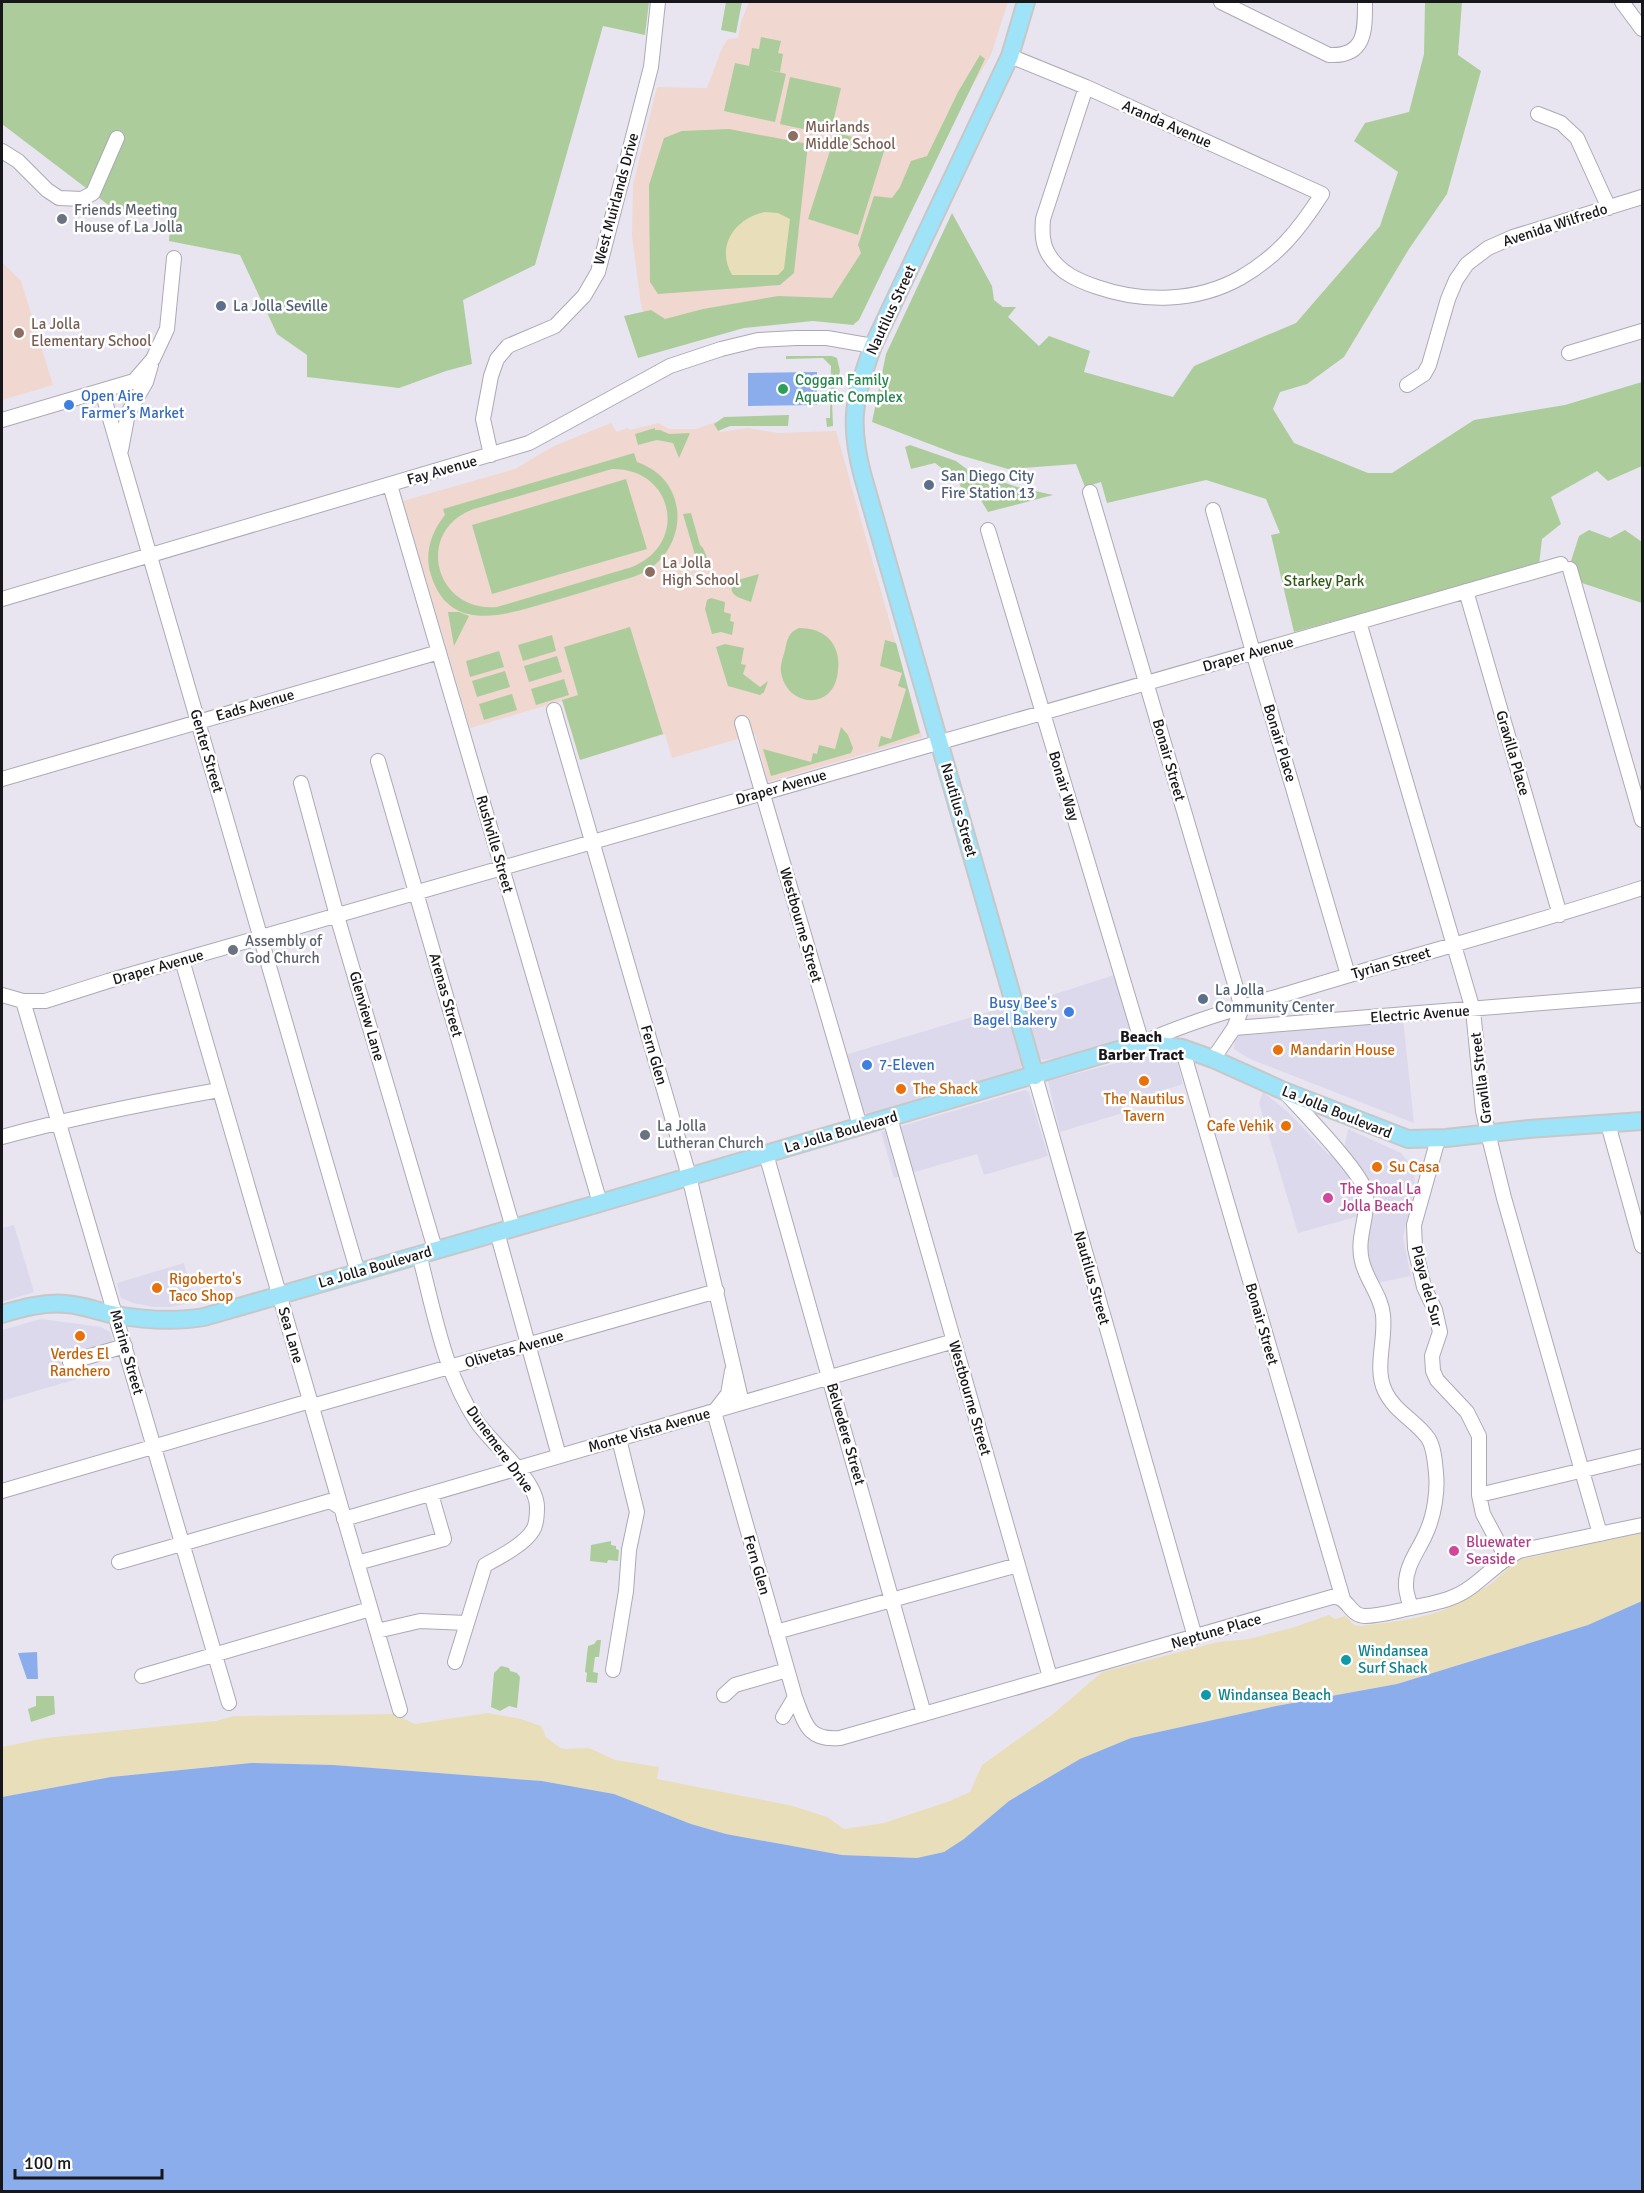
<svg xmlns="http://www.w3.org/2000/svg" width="1644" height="2193" font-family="Signika,sans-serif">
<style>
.built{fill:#ddd9ec}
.education{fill:#f0d7cf}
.green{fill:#accd9b;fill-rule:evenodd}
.sand{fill:#e8deb9}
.water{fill:#8badec}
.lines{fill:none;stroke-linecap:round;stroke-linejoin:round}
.minor-casing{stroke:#aca9b4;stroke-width:16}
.major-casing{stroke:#c7c7c8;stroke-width:20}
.minor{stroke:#fff;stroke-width:14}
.major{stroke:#9ee3f8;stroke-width:16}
.education-dot{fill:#8d6e63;stroke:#fff;stroke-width:2}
.worship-dot{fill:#6b7280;stroke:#fff;stroke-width:2}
.service-dot{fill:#5c6f8a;stroke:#fff;stroke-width:2}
.leisure-dot{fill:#2e9e5b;stroke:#fff;stroke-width:2}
.shop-dot{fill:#3f7fe0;stroke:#fff;stroke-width:2}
.food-dot{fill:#e8710a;stroke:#fff;stroke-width:2}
.hotel-dot{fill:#d1479c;stroke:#fff;stroke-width:2}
.culture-dot{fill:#0f9aa8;stroke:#fff;stroke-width:2}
.labels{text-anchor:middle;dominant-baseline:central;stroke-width:5;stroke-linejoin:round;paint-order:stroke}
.street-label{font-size:15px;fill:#17161a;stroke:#fff}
.education-label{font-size:15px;fill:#785e54;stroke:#fff;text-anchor:start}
.worship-label{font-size:15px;fill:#5b616d;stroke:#fff;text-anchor:start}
.service-label{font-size:15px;fill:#4e5e75;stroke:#fff;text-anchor:start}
.leisure-label{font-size:15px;fill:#27864d;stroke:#fff;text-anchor:start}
.shop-label{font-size:15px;fill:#366cbe;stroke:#fff;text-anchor:start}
.park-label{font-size:15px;fill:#315817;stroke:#fff}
.food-label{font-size:15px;fill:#c56008;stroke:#fff;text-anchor:start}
.hotel-label{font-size:15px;fill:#b23c85;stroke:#fff;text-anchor:start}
.culture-label{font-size:15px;fill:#0d838f;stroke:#fff;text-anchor:start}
.neighbourhood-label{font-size:16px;font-weight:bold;fill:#17161a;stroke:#fff}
</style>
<rect width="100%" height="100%" fill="#e8e5f1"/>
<path class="built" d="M1117,974L1135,1037L1061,1057L1044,1060L1036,1057L1021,1005Z
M1005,1007L1022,1065L1020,1070L868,1114L862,1112L845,1055Z
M1403,1018L1414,1123L1250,1059L1234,1049L1235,1037L1246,1030Z
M1143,1056L1177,1061L1183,1084L1124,1103L1126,1112L1060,1132L1048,1081Z
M1025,1090L1029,1092L1048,1156L984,1175L977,1154L894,1178L881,1132Z
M1263,1092L1288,1112L1329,1155L1344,1149L1348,1129L1401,1153L1414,1169L1415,1187L1403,1237L1411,1276L1367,1285L1359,1216L1298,1233L1259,1103Z
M14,1225L34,1292L2,1302V1228Z
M184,1263L194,1302L171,1307H154L133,1303L121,1298L117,1283Z
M41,1319L101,1327L110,1332L117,1355L74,1368L77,1379L2,1401V1330Z"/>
<path class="education" d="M749,2H1008L991,55L841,302L650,335L641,305L632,236L633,185L657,87L707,88L722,48L728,39L738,38L741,22Z
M2,262L21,281L53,385L2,400Z
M716,422L720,432L747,428L778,433L836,431L922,737L768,782L755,734L672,758L665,734L580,760L562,701L470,728L403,501L515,469L554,446L611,423L617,432L627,428L630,430L658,423L669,429H696Z"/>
<path class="green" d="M2,2H649L645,35L603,26L535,265L463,300L472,364L446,371L399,388L307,377V355L277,334L240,255L169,241L170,218L111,207L2,124Z
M726,2H742L736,33L721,30Z
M1425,2H1462L1458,55L1481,71L1447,194L1409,249L1344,357L1307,384L1280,392L1273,409L1294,443L1368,473H1392L1474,420L1565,405L1642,382V466L1608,481L1597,471L1551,497L1561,524L1542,539L1539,565L1294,632L1271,535L1280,533L1266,499L1206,480L1107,503L1101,482L1085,487L1076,464L1008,469L956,454L872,422L886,354L952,213L992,286L994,300L1003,307H1016L1008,317L1039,346L1049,336L1090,351L1084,372L1173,397L1194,366L1296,323L1380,226L1398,172L1354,141L1365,123L1409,112L1424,54Z
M761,37L781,41L778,53L783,54L780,72L766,69L786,74L775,122L724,111L735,63L749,66L752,48L759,49Z
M980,55L985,59L859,320L853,325L813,321L744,328L638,358L624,316L651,310L665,319L703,309L778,296L832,298L861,253L858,245L874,196L892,198L900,187L911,161L927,156L958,92Z
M790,77L841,88L830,135L780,124Z
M729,129L808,144L794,273L780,285L658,294L650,282L649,185L664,138L682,131Z
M836,132L885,148L858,235L808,219Z
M786,356H832L837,358L840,371L832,401L833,426L827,427L826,418H830L831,366L823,358L786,359Z
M789,415L788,426H730L718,431L714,424L724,417Z
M655,428V430H660L669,434L690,433L679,458L673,443L657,440L638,445L635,434Z
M910,445L956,461L968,470L1017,487L1053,495L988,512L976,492L965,495L958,481L935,463L911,469L905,447Z
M634,453L637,462C695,482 688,558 633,577C606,585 580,593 553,601C510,613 450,637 431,575C424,554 431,532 445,515L443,509ZM612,469C674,468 689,544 632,567L497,607C434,613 414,530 474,509Z
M626,479L647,549L492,594L472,525Z
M691,513L700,545L703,548L708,560L705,565L695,555L683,514Z
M1589,530L1610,538L1625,530L1642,542V603L1579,582L1571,561L1579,536Z
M759,574L751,602C739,598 726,595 734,581Z
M711,598L725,602L724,612L731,614L730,621L734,622L732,635L721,632L712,634L705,609L707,600Z
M448,612H459L469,616L454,646Z
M630,627L663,734L580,760L562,700L578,695L564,647Z
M799,628C829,628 843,648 837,677C830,711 786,706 781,672C780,665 783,657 785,650C787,639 789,632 799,628Z
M552,635L556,651L523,661L518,645Z
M885,640L896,643L920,733L878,747L881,736L891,739L906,689L898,686L902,673L880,666Z
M725,644L744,648L741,664L746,665L743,674L760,687L768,681L764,692L760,695L728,686L716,647Z
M499,651L504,667L470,677L466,661Z
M557,656L562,672L529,682L524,666Z
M505,671L510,687L477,697L472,681Z
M564,679L569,695L536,705L531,689Z
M512,694L517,710L484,720L479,704Z
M841,727L848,735L853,748L851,753L771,776L763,749L811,762L813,753L817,754L819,745L835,749Z
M611,1541V1545L616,1546V1549L619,1550L618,1561L608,1560L607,1563L590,1561L591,1545Z
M597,1640H601L599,1657H595L593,1672L598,1673L597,1683L586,1682L587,1673L585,1672L588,1646L594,1644Z
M501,1666L509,1668L510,1671L517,1673L520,1677L517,1708L509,1706L500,1711L491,1707L494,1673Z
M36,1696H54L55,1714L31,1722L28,1709L36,1706Z"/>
<path class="sand" d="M765,212L778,213L790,219L784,269L778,275H732C715,245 736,218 765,212Z
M1642,1533V1601L1588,1625L1397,1684L1276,1706L1131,1738L944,1852L917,1858L842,1855L726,1834L691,1824L614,1794L542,1781L334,1765L251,1763L111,1777L2,1797V1747L45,1738L216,1721L234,1716L394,1714L415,1724L488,1713L521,1719L541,1726L546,1737L560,1748L566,1749L589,1748L615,1760L659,1767L657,1779L793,1806L827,1817L844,1829L884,1823L950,1801L970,1792L982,1765L1052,1715L1102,1672L1218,1642L1249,1639L1295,1627L1329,1615L1335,1619L1345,1616L1354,1625L1362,1626C1388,1622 1416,1620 1441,1611C1456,1606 1472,1595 1486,1587C1499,1579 1505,1569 1518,1560Z"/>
<path class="water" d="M817,372V405L748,406V373Z
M1642,1601V2191H2V1797L111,1777L251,1763L334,1765L542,1781L614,1794L691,1824L726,1834L842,1855L917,1858L944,1852L964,1839L1009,1801L1080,1759L1131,1738L1276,1706L1397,1684L1588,1625Z
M37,1652L38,1679H27L18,1653Z"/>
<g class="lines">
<g class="minor-casing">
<path id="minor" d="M1221,2L1329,55C1366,57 1365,30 1365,2
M1622,2L1642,29
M1010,56L1086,87L1322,194C1299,230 1278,256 1240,278C1197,302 1143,303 1097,287C1079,281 1060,273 1049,255C1042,244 1042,232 1043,219L1086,87
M1538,114L1561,123L1577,138L1609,208
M2,151L18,161L47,190L59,198L82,199L93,193L117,138
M1569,353L1642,331
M1407,385L1424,374L1429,365L1448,299L1456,280L1467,264L1488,248L1513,237L1642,197
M102,391L358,1273
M2,420L134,381L153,359L167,329L174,258
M121,450L128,413L146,382L151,365
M491,455L483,419L491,376L497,359L508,346L555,326L584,296L598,272L651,67L658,2
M390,485L600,1203
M1090,492L1242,1008L1234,1028
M1213,510L1253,652L1348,975
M988,530L1142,1043C1191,1021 1242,1007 1293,992C1409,956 1527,926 1642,888
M1570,569L1642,820
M1466,591L1560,915
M2,599L529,443L670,366L721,349L758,340L796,338H827L873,346
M1359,622L1473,1010L1483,1111L1488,1133L1504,1198L1600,1534
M554,710L689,1176L742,1403
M742,723L860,1126
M378,761L513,1228
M2,779L439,652
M301,783L337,916L435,1249
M182,960L400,1710
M2,995L23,1001H45L108,981L1561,564
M23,1001L229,1703
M1182,1048L1343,1599
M1213,1059L1234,1028L1642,995
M1035,1076L1195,1637
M1284,1091C1301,1110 1363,1173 1366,1193C1369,1216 1356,1238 1362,1261C1366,1280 1381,1295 1383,1315C1386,1340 1374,1368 1385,1391C1394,1411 1416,1421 1428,1438C1434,1447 1435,1462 1436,1473C1438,1491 1434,1515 1427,1531C1420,1549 1405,1565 1406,1586C1406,1593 1409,1601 1411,1608
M890,1118L1050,1677
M1608,1124L1642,1246
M2,1137C74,1117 146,1103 219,1090
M1438,1139L1414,1225L1415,1248L1424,1287L1435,1310L1440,1332L1432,1356L1433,1371L1437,1380L1467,1412L1479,1436V1495L1483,1514L1506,1557
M766,1154L924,1714
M497,1232L559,1456
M419,1254C434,1311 444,1373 477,1422C492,1444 537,1480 537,1507C537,1514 537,1524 533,1530C525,1544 500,1557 485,1565L455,1662
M70,1362L125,1346
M312,1406L717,1291
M714,1412L795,1697C805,1723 807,1741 840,1738L1332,1597C1348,1595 1349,1616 1365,1616C1380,1616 1396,1611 1411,1608C1433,1603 1452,1601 1471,1587C1487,1575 1501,1560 1519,1551L1642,1525
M714,1412L728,1394L732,1371
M2,1491L310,1401
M1479,1495L1642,1456
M344,1519L954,1341
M119,1562L330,1501L341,1508
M357,1563L444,1539L431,1494
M377,1631L420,1621L466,1623
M776,1632L1018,1565
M613,1670L626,1591L629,1550L637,1512L619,1439
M142,1676L370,1609
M724,1695L735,1685L787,1670
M783,1717L795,1697"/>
</g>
<g class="major-casing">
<path id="major" d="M1026,2L1010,56L873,346C854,399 848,421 863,477L1035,1076
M2,1314C22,1308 44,1302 66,1304C83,1305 99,1312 116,1315C145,1320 175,1322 204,1317L600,1203L1142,1043L1182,1048L1213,1059L1284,1091L1408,1139L1446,1138L1528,1129L1642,1121"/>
</g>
<use href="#minor" class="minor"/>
<use href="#major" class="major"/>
</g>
<g class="education-dot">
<circle cx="793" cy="136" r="6"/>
<circle cx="19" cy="333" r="6"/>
<circle cx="650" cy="572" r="6"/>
</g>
<g class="worship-dot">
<circle cx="62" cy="219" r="6"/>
<circle cx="233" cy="950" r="6"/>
<circle cx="645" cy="1135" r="6"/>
</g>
<g class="service-dot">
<circle cx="221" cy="306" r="6"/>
<circle cx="929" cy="485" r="6"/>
<circle cx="1203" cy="999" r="6"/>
</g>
<circle class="leisure-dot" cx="783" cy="389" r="6"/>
<g class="shop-dot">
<circle cx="69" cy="405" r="6"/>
<circle cx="1069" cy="1012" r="6"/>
<circle cx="867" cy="1065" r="6"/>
</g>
<g class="food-dot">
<circle cx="1278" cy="1050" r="6"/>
<circle cx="1144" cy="1081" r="6"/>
<circle cx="901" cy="1089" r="6"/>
<circle cx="1286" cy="1126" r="6"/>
<circle cx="1377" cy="1167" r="6"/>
<circle cx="157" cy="1288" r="6"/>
<circle cx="80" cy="1336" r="6"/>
</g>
<g class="hotel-dot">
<circle cx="1328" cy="1198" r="6"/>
<circle cx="1454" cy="1551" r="6"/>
</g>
<g class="culture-dot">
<circle cx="1346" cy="1660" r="6"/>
<circle cx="1206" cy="1695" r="6"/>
</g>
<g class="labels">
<g class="street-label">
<text transform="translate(1167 124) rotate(24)">Aranda Avenue</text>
<text transform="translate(616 199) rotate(-75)">West Muirlands Drive</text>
<text transform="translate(1555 225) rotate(-18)">Avenida Wilfredo</text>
<text transform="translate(891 310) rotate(-65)">Nautilus Street</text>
<text transform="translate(442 470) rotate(-16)">Fay Avenue</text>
<text transform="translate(1248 654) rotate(-16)">Draper Avenue</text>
<text transform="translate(255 705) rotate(-16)">Eads Avenue</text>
<text transform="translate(1280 743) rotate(73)">Bonair Place</text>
<text transform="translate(207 751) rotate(74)">Genter Street</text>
<text transform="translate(1513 753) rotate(74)">Gravilla Place</text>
<text transform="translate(1169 760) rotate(74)">Bonair Street</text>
<text transform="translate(1064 786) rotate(73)">Bonair Way</text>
<text transform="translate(781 787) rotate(-16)">Draper Avenue</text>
<text transform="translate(959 810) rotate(74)">Nautilus Street</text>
<text transform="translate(495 844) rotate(74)">Rushville Street</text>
<text transform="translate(801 925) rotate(74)">Westbourne Street</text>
<text transform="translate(1391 963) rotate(-16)">Tyrian Street</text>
<text transform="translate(158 967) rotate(-16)">Draper Avenue</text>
<text transform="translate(446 995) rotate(74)">Arenas Street</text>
<text transform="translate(1420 1014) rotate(-4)">Electric Avenue</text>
<text transform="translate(367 1016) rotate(74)">Glenview Lane</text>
<text transform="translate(654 1055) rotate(74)">Fern Glen</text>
<text transform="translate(1481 1078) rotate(-97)">Gravilla Street</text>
<text transform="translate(1337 1112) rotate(22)">La Jolla Boulevard</text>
<text transform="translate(841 1132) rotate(-16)">La Jolla Boulevard</text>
<text transform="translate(375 1267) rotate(-16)">La Jolla Boulevard</text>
<text transform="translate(1092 1278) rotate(74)">Nautilus Street</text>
<text transform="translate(1427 1286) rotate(75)">Playa del Sur</text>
<text transform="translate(1262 1324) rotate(74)">Bonair Street</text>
<text transform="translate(291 1335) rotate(74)">Sea Lane</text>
<text transform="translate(514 1349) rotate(-16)">Olivetas Avenue</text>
<text transform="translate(127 1352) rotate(74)">Marine Street</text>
<text transform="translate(970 1398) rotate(74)">Westbourne Street</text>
<text transform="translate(649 1430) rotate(-16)">Monte Vista Avenue</text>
<text transform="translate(846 1434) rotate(74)">Belvedere Street</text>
<text transform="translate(500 1449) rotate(54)">Dunemere Drive</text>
<text transform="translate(757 1565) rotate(74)">Fern Glen</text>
<text transform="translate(1216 1631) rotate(-16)">Neptune Place</text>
</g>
<g class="education-label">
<text x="805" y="127">Muirlands<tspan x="805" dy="17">Middle School</tspan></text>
<text x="31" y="324">La Jolla<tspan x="31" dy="17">Elementary School</tspan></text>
<text x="662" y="563">La Jolla<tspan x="662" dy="17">High School</tspan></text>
</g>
<g class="worship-label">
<text x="74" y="210">Friends Meeting<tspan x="74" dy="17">House of La Jolla</tspan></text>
<text x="245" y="941">Assembly of<tspan x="245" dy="17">God Church</tspan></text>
<text x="657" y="1126">La Jolla<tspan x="657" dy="17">Lutheran Church</tspan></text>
</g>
<g class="service-label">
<text x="233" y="306">La Jolla Seville</text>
<text x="941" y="476">San Diego City<tspan x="941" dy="17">Fire Station 13</tspan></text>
<text x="1215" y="990">La Jolla<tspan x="1215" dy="17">Community Center</tspan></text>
</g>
<g class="leisure-label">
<text x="795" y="380">Coggan Family<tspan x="795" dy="17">Aquatic Complex</tspan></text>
</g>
<g class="shop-label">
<text x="81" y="396">Open Aire<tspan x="81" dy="17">Farmer’s Market</tspan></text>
<text x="1057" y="1003" text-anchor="end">Busy Bee's<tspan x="1057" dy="17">Bagel Bakery</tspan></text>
<text x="879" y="1065">7-Eleven</text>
</g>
<g class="park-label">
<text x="1324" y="581">Starkey Park</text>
</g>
<g class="food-label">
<text x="1290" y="1050">Mandarin House</text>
<text x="913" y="1089">The Shack</text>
<text x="1144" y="1099" text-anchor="middle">The Nautilus<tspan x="1144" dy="17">Tavern</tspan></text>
<text x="1274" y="1126" text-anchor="end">Cafe Vehik</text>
<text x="1389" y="1167">Su Casa</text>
<text x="169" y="1279">Rigoberto's<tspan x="169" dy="17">Taco Shop</tspan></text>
<text x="80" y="1354" text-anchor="middle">Verdes El<tspan x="80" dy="17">Ranchero</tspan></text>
</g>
<g class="hotel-label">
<text x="1340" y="1189">The Shoal La<tspan x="1340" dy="17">Jolla Beach</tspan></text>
<text x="1466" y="1542">Bluewater<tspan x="1466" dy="17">Seaside</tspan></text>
</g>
<g class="culture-label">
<text x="1358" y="1651">Windansea<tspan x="1358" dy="17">Surf Shack</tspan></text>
<text x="1218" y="1695">Windansea Beach</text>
</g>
<g class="neighbourhood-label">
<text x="1141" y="1037">Beach<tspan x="1141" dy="18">Barber Tract</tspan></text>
</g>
</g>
<rect width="1644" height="2193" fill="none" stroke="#17161a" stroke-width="6"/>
<path d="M15 2169v9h147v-9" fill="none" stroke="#17161a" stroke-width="3"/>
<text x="24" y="2169" font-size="18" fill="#17161a" stroke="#ffffff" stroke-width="4.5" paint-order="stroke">100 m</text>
</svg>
